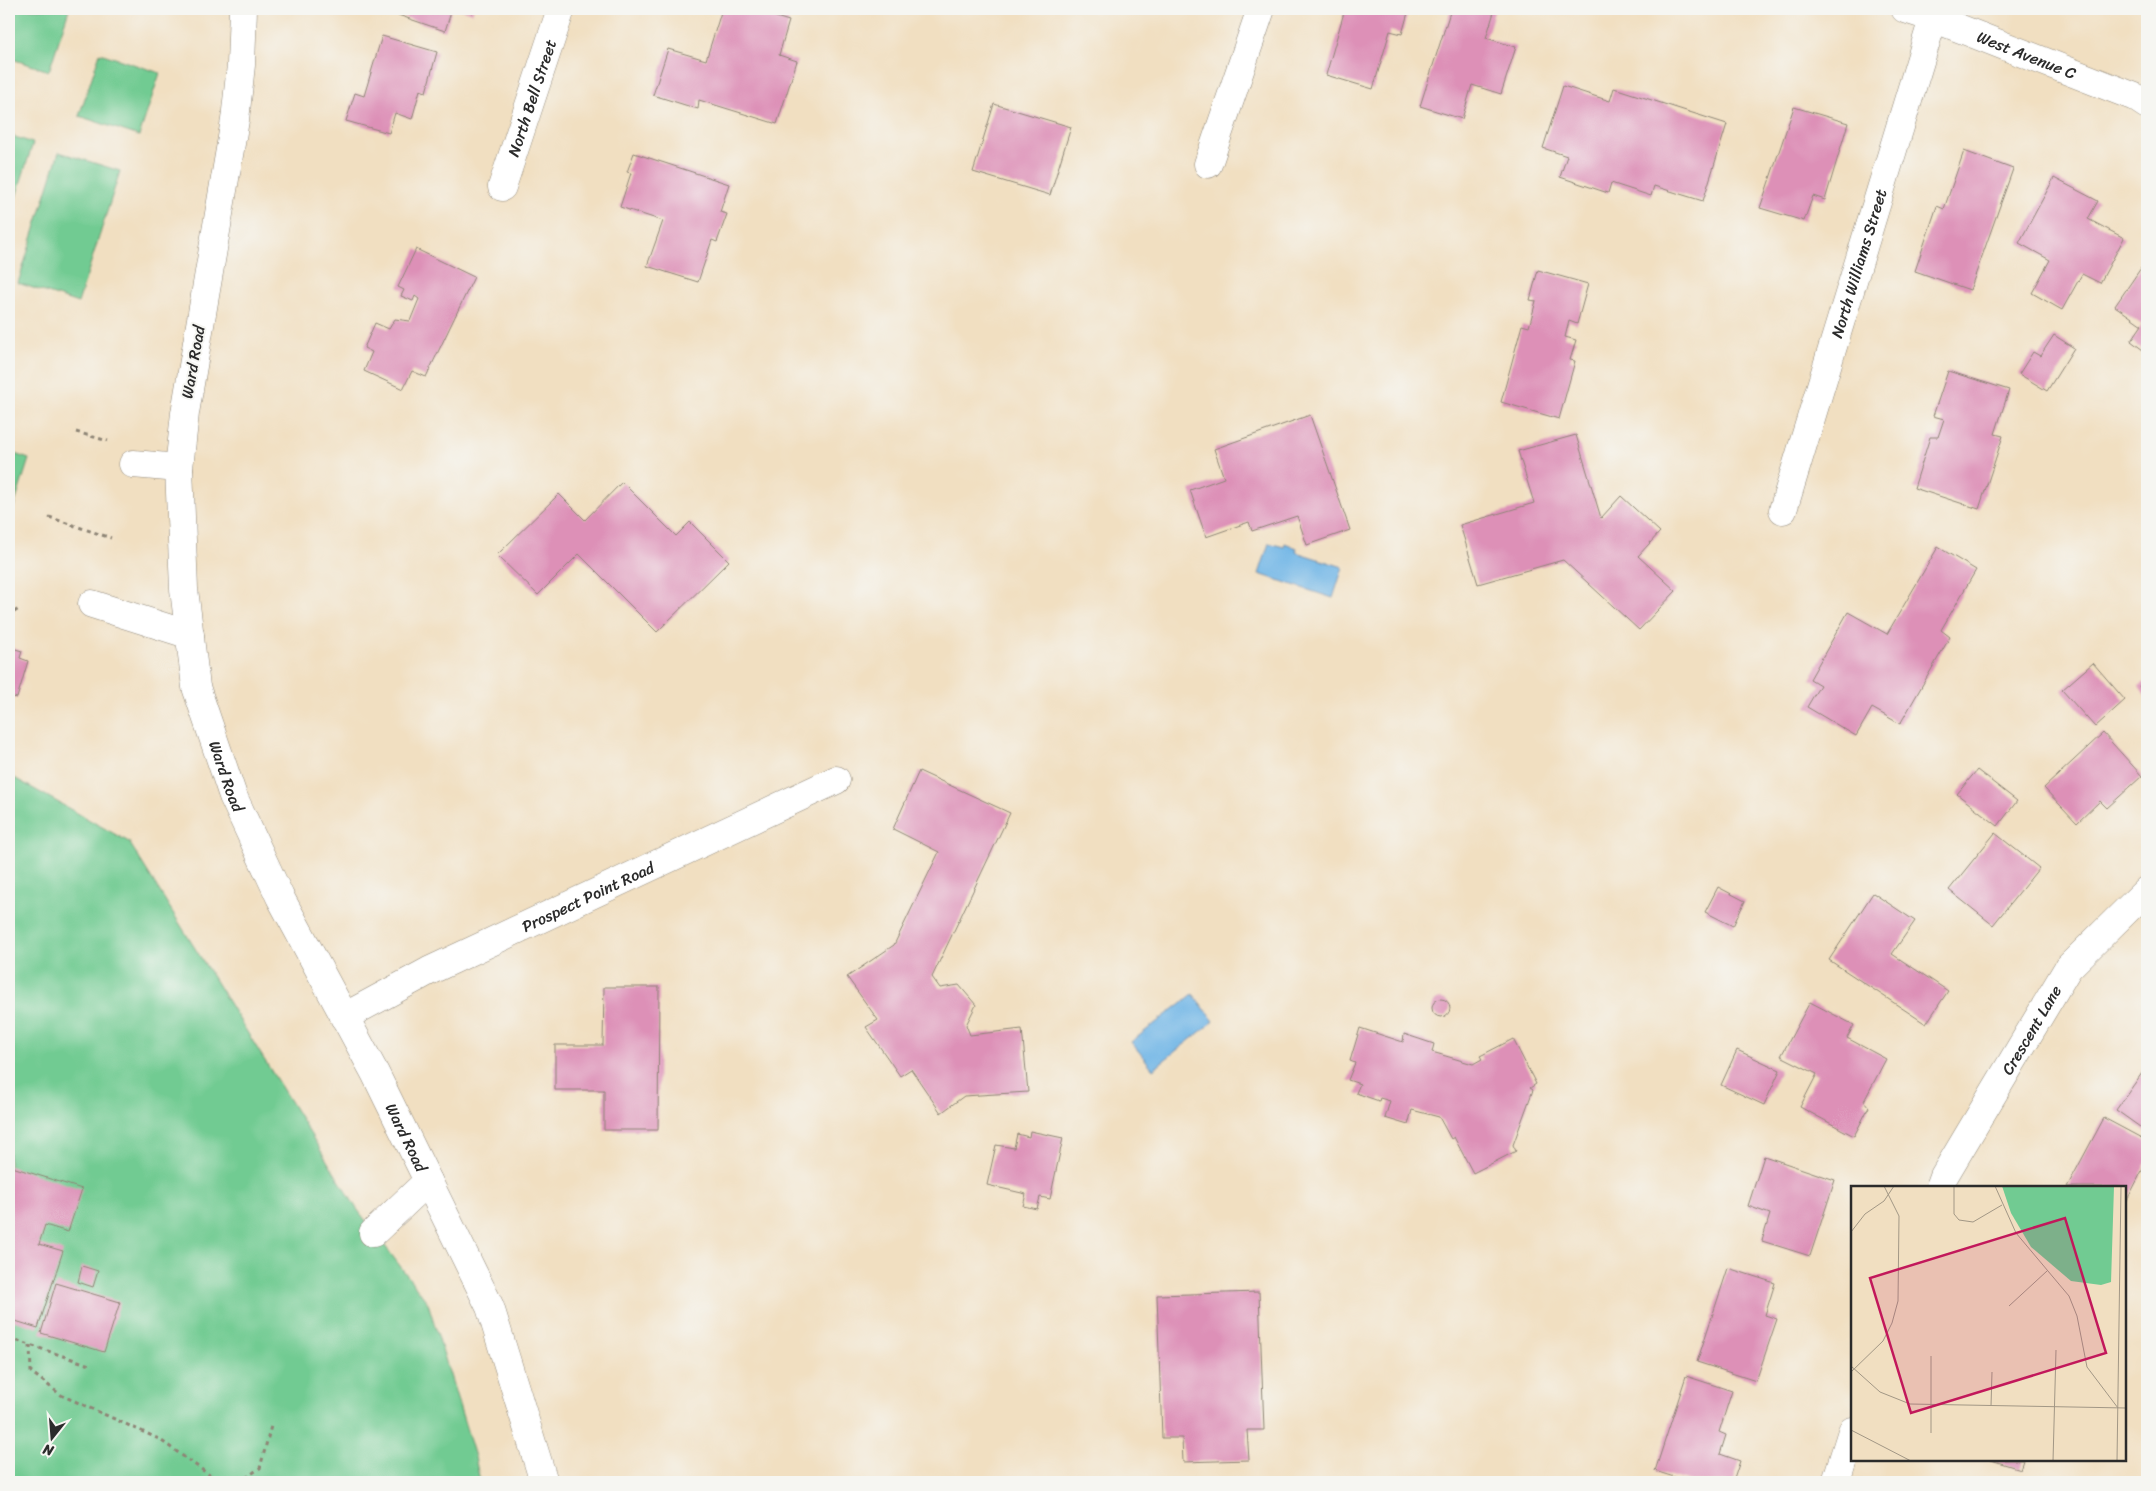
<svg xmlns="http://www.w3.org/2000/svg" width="2156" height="1491" font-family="Sriracha,sans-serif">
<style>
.green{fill:#71cb92;stroke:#4e7b5e}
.water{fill:#70b5e6;stroke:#4e7088}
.building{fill:#dd90b7}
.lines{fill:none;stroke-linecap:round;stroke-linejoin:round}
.minor-casing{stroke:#8e8576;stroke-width:29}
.path{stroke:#8e8576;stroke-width:3;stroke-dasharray:4 4;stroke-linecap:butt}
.minor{stroke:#fff;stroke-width:28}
.labels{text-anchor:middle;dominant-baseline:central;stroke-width:4;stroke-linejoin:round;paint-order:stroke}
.street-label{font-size:16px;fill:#2b2b2b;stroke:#f6f6f2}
.inset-road{fill:none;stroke:#a29785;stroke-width:1}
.view{fill:#c2185b;fill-opacity:0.15;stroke:#c2185b;stroke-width:2.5}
.inset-edge{fill:none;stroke:#2b2b2b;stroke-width:2.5}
</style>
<rect width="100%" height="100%" fill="#f6f6f2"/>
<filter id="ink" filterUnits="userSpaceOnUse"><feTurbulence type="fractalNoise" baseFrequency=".02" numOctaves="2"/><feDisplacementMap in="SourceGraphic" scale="10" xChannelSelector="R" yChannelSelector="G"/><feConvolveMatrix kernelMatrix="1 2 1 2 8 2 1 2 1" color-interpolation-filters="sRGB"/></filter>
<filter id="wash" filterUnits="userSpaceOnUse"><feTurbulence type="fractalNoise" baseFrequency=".0096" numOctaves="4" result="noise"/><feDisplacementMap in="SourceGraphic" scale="20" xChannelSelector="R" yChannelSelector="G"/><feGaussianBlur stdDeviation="1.12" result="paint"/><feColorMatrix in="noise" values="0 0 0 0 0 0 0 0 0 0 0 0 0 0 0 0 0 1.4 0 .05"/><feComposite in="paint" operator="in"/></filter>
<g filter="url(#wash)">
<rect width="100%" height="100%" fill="#f1dfc1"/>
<path class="green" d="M9,9H69L49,71L9,58Z
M100,53L160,73L139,136L79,116Z
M9,135L33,143L9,219Z
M59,152L120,171L78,303L18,283Z
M9,452L29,459L9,522Z
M9,775L129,842L357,1209L428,1303L475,1457L480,1482H9Z"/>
<path class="water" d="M1269,543L1284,547L1285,543L1297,548L1296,552L1343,567L1333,598L1259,574Z
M1193,994L1214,1021L1153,1069L1131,1042Z"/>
<g id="blocks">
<path class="building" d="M400,9H452L445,31L398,15Z
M460,9H474L472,13Z
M722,9H750L789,21L779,55L797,61L777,124L699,100L698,109L653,95L668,49L706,60Z
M1345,9H1409L1402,34L1390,31L1373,89L1326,75Z
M1451,9H1495L1486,38L1516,47L1501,94L1472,85L1462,119L1420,106Z
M382,36L437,52L426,92L420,90L412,119L395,113L389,133L346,121L355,93L364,96Z
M1563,86L1610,101L1614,88L1727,124L1703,201L1654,186L1651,196L1611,183L1608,193L1560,177L1567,156L1543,148Z
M994,104L1071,127L1050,195L973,172Z
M1794,107L1848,123L1825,200L1813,196L1804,221L1760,208Z
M1964,151L2013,169L1970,290L1915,271L1937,206L1944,209Z
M634,153L729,184L720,212L727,214L717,242L712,240L698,282L647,266L663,221L620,207L631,173L627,172Z
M2054,178L2098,201L2088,219L2124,238L2100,283L2082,274L2062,310L2032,293L2050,260L2019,243Z
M416,249L474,277L426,377L412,371L403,389L364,371L372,352L364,348L375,323L389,329L395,319L410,321L419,299L415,296L413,301L401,296L404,290L398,287Z
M2141,268L2147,272V353L2131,341L2142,325L2115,306Z
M1538,270L1588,284L1577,324L1569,321L1565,337L1576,340L1570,360L1575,361L1559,419L1501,402L1522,325L1529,327L1536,301L1530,300Z
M2054,335L2074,348L2047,391L2019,374L2033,352L2040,356Z
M1948,371L2009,390L1995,434L2003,436L1979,509L1914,488L1930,437H1938L1944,419L1933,416Z
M1310,415L1350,530L1307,545L1297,516L1252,531L1249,522L1206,537L1190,490L1224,478L1214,449Z
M1576,435L1601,518L1621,496L1660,532L1638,556L1676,591L1639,630L1563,560L1478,584L1460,525L1534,503L1518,451Z
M622,482L676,536L690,522L729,561L657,632L579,554L538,595L497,555L559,494L585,520Z
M1938,547L1976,570L1941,630L1950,637L1900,724L1872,708L1856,736L1807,707L1820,685L1810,679L1848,612L1887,634Z
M9,647L22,651L20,658L28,661L17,698L9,696Z
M2093,663L2125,700L2095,727L2062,690Z
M2147,681V698L2139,686Z
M2103,733L2142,776L2107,808L2100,801L2077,823L2044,788Z
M1977,770L2017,801L1998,826L1957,794Z
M919,771L1010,813L932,977L940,988L959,985L976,1005L966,1025L970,1035L1022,1029L1028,1092L964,1096L941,1113L911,1069L900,1076L866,1027L878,1020L847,977L894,945L939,852L893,829Z
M1995,833L2039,868L1993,925L1949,890Z
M1718,887L1745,901L1733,926L1705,912Z
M1873,893L1915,921L1892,954L1948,991L1926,1024L1829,960Z
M604,987H659L658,1130H604V1090H555V1045H603Z
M1432 1008a9 9 0 1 1 18 0a9 9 0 1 1-18 0Z
M1810,1002L1854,1025L1847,1038L1886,1059L1864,1101L1869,1107L1854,1136L1800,1107L1817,1074L1781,1056Z
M1360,1028L1403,1042L1404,1034L1434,1044L1432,1052L1473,1064L1482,1059L1480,1056L1513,1039L1536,1084L1530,1088L1533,1090L1513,1145L1516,1151L1473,1173L1454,1137L1451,1139L1439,1117L1412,1110L1408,1125L1385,1118L1390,1101L1380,1098L1379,1101L1356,1093L1360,1084L1348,1080L1355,1063L1350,1061Z
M1737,1050L1780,1070L1764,1105L1721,1085Z
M2147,1066V1132L2116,1110Z
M2104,1118L2147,1141V1161L2125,1204V1187H2067Z
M1030,1131L1063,1138L1050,1199L1040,1197L1037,1209L1023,1206L1026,1194L987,1185L996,1145L1014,1148L1017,1134L1029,1137Z
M1764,1156L1835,1180L1810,1256L1762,1241L1770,1214L1748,1206Z
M9,1166L82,1189L68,1232L45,1225L39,1244L63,1251L38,1328L9,1319Z
M82,1266L98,1271L93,1287L78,1282Z
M1728,1268L1775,1283L1765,1315L1777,1319L1756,1381L1697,1362Z
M56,1283L120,1302L104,1352L41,1333Z
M1259,1292L1264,1430H1247L1249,1460L1183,1462L1182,1438H1162L1157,1295Z
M1686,1376L1732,1391L1719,1432L1726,1435L1720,1454L1740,1461L1733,1482H1690L1655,1471Z
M1991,1460H2023L2020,1469Z"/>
</g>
</g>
<g filter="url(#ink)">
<use href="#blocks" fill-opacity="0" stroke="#8e8576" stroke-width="1"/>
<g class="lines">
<g class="minor-casing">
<g id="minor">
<path id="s1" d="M243,9L241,65L235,120L185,413L179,468L184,589L196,687L233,796L280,897L375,1073L490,1307L544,1482"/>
<path id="s2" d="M1905,9L1933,18L2135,97L2147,105"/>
<path d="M1208,164L1261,9"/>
<path id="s3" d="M502,187L561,9"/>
<path d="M133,464L179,468"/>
<path id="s4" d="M1783,510L1936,9"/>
<path d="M92,604L190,635"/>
<path id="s5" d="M344,1017L429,971L836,780"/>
<path id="s6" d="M1940,1187L1944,1176L2068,968L2147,890"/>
<path d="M373,1233L428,1181"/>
<path d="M1836,1482L1852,1431"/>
</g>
</g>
<path class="path" d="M76,432L108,441
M49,517L111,538
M9,627L14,612L20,608
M9,1338L90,1365
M30,1345L31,1372L61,1395L159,1439L215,1479H244L260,1468L271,1426"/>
<use href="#minor" class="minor"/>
</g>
</g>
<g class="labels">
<g class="street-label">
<text stroke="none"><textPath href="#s2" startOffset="130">West Avenue C</textPath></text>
<text stroke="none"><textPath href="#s3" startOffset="94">North Bell Street</textPath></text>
<text stroke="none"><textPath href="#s4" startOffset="258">North Williams Street</textPath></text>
<text transform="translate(193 362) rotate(-80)">Ward Road</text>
<text stroke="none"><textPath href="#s1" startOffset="778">Ward Road</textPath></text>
<text stroke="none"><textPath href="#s5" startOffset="272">Prospect Point Road</textPath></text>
<text stroke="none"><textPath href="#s6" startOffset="182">Crescent Lane</textPath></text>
<text stroke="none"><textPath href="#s1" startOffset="1182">Ward Road</textPath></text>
</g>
</g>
<g transform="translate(1851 1186)">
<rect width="275" height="275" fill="#f1dfc1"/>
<path d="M151,0H263L260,96L250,99L220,95L180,61L160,27Z" fill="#71cb92"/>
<path class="inset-road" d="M103,0V28L108,34L122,36L151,19M144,0L165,47L218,110L226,130L236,181L267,222M0,46L14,28L33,15L43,0M158,120L196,85M0,180L29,206L59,218L275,222M0,186L32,155L41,137L47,115L48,30L33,0M140,220L141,186M0,244L60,275M80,247V170M202,275L205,164M266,275L270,0"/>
<path class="view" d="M214,32L255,167L60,227L19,92Z"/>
<rect width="275" height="275" class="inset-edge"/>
</g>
<rect width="2156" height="1491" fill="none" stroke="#f6f6f2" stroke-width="30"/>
<g transform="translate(52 1438) rotate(197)" stroke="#f6f6f2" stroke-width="4" paint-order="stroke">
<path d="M0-4L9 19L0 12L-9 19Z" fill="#2b2b2b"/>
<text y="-8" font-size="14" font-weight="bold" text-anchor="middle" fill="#2b2b2b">N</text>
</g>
</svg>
